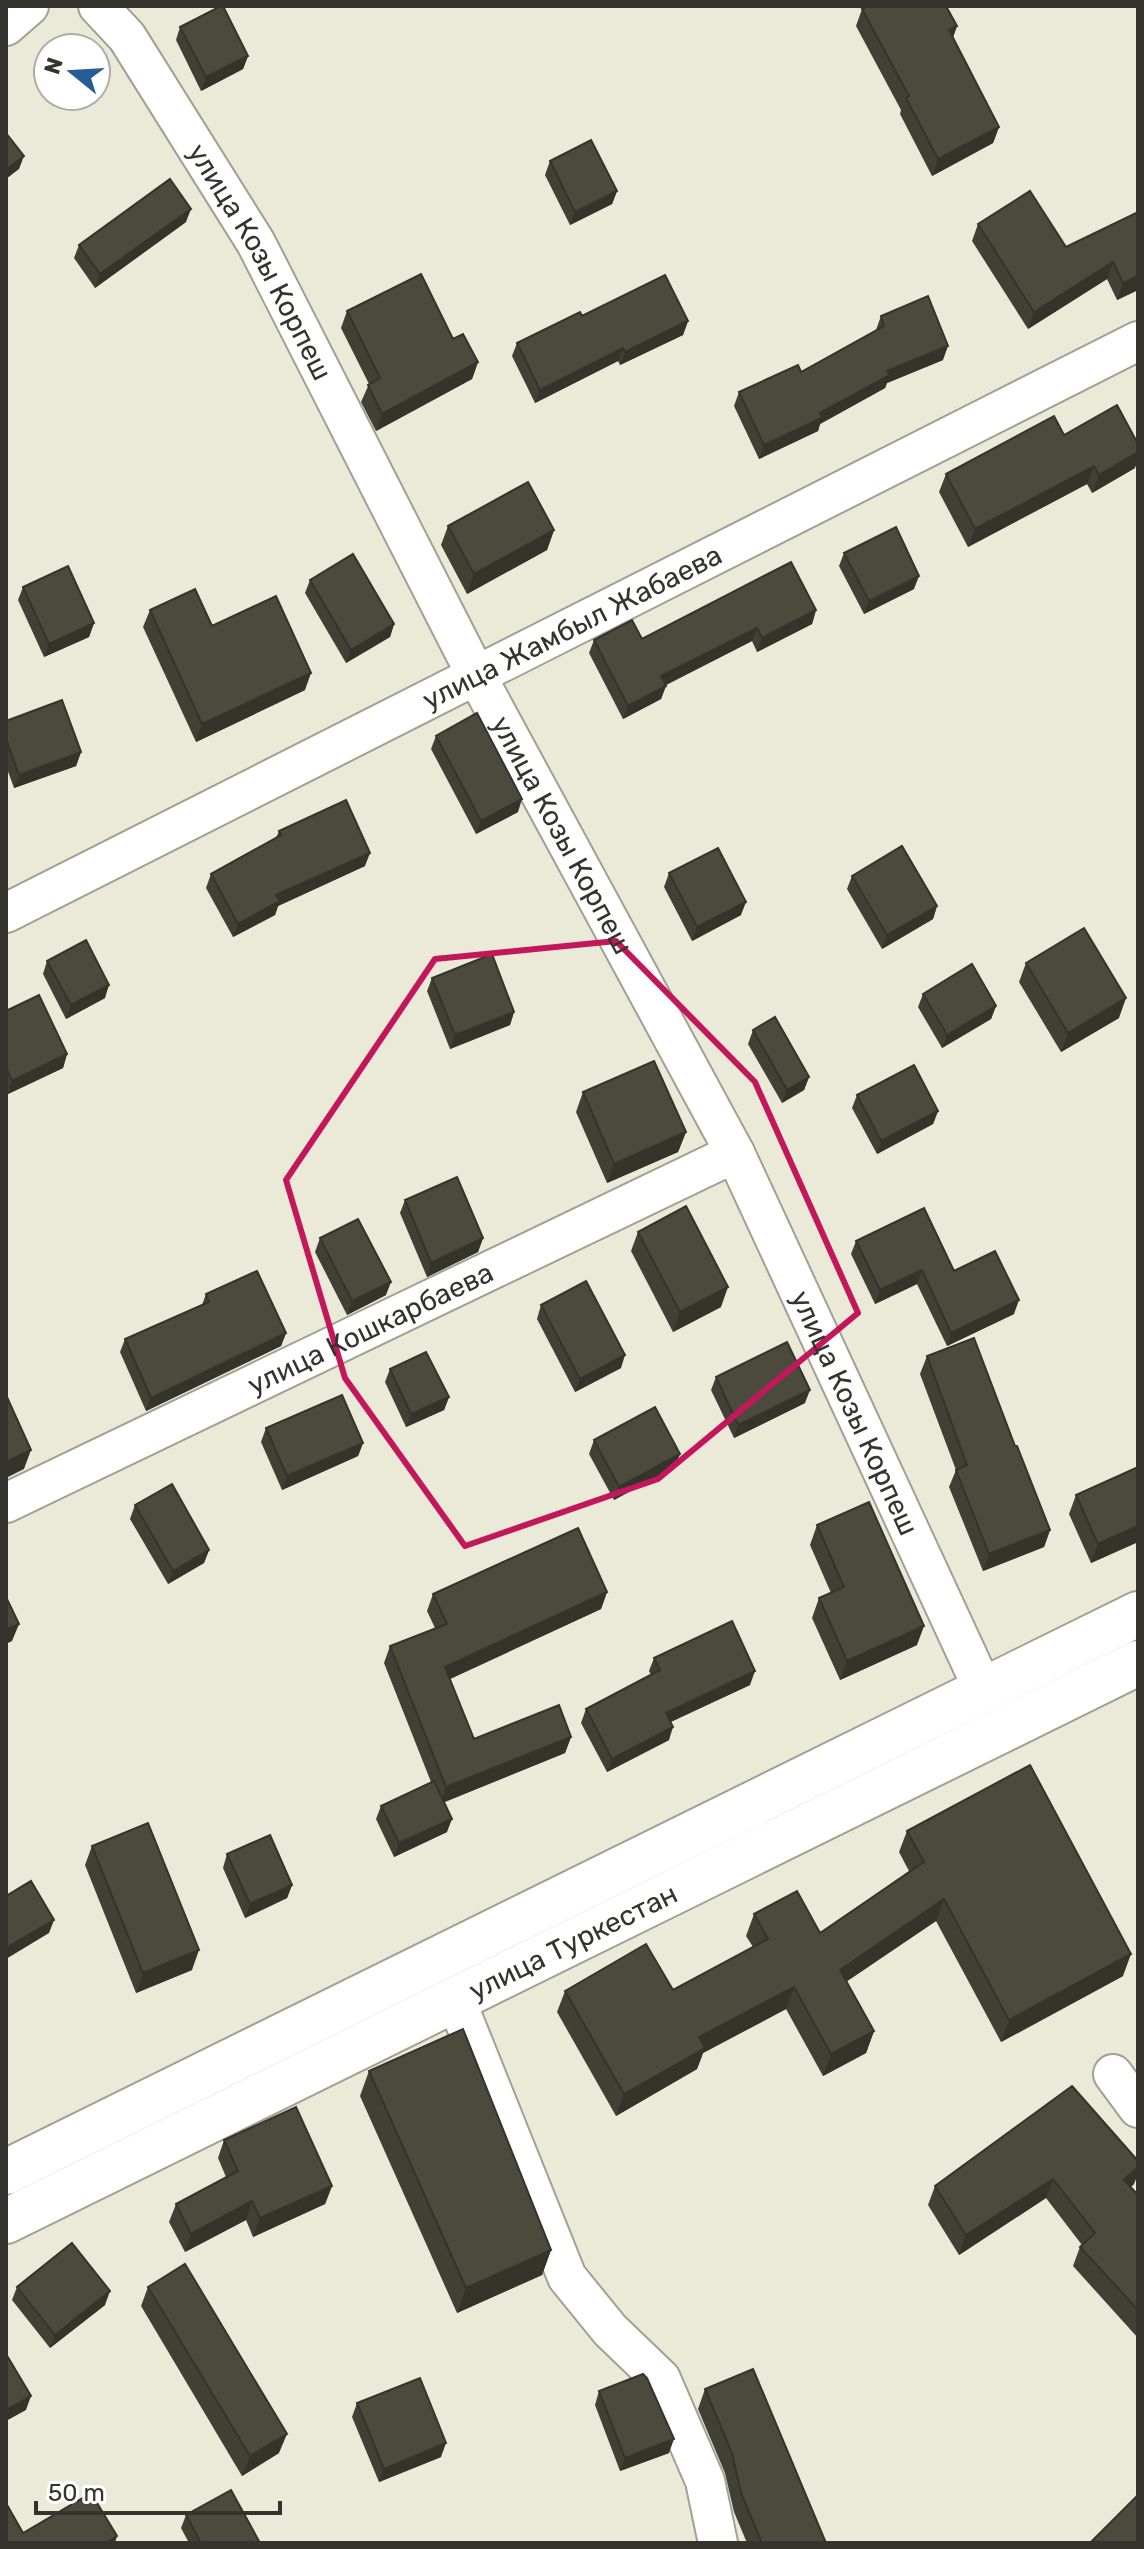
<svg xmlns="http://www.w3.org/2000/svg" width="1144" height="2549" font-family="Rubik,sans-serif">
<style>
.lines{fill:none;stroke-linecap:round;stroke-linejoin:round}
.street-casing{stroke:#a2a090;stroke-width:42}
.highway-casing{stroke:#a2a090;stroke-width:48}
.street{stroke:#fff;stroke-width:38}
.highway{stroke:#fff;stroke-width:44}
.wall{fill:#414034}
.shaded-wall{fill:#35342b}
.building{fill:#4c4a3d;stroke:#35342b;stroke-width:2}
.marked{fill:none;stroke:#c2185b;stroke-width:6;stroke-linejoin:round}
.labels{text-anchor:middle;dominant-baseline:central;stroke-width:8;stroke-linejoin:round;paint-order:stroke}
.street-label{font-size:28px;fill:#34332d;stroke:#fff}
</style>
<rect width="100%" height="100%" fill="#ebe9d8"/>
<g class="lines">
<g class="street-casing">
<g id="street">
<path id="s1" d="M98,6L127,37L256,243L476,675L735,1153L983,1689"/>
<path d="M6,26L29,6"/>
<path id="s2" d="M6,913L1138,341"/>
<path id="s3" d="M6,1503L735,1153"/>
<path d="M455,1998L567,2277L610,2330L661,2379L705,2481L718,2543"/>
<path d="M1113,2074L1138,2108"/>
</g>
</g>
<g class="highway-casing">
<g id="highway">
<path d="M6,2172L1138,1614"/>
<path id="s4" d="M6,2221L1138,1663"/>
</g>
</g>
<use href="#street" class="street"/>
<use href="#highway" class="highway"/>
</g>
<path class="wall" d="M862,9L957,26L953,37L999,127L993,143L932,176L900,114L901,110L856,26Z
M180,27L248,56L243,69L201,91L176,40Z
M550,161L617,191L612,204L570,225L545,175Z
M1138,212V290L1117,300L1107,279L1028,329L972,241L978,224L1066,247Z
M186,222L95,288L74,258L79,245Z
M347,311L453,339L478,362L472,379L376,431L361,402L369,384L341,328Z
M582,316L688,321L683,335L620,365L618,361L535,403L512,356L517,343Z
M881,316L943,360L887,383L885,388L820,424L818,431L759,459L734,406L739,392L801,372L876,330Z
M1064,435L1135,468L1092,493L1087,484L968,547L939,492L946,474Z
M448,526L554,530L547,550L467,594L441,545Z
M844,553L914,589L864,614L839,566Z
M310,580L394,624L390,637L346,663L305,593Z
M23,587L94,623L89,637L44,657L18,600Z
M150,610L212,626L305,690L196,742L143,627Z
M816,610L812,624L757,652L752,641L666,685L661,699L623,719L589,653L594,640L642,639Z
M6,721L81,752L76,766L14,788L6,766Z
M436,736L518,812L476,834L431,749Z
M279,831L365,866L278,906L275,915L233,937L206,888L211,874L276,838Z
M669,873L741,915L692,941L664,887Z
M852,876L937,906L933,919L882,949L847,889Z
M47,961L105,998L66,1019L43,974Z
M1026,963L1119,1018L1061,1052L1019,982Z
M432,978L514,1012L510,1025L450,1049L427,991Z
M923,994L996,1006L991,1019L942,1048L918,1007Z
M6,1011L67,1054L63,1068L8,1094L6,1091Z
M753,1030L809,1077L804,1090L782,1103L748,1044Z
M583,1092L686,1132L678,1152L607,1183L576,1112Z
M857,1095L938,1111L933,1124L877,1154L852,1108Z
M405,1200L483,1238L478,1252L427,1277L400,1213Z
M638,1232L721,1307L673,1332L631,1251Z
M320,1238L386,1295L347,1315L315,1252Z
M856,1241L954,1271L1014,1314L947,1346L917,1284L875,1304L851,1254Z
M206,1294L286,1333L281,1346L146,1411L120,1352L125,1339L202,1305Z
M541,1305L621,1368L575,1392L537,1319Z
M927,1356L1015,1446L1050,1530L1044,1547L983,1571L949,1487L956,1470L920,1374Z
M390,1369L449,1397L444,1410L406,1427L385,1382Z
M716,1377L805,1403L734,1438L711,1390Z
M266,1428L363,1443L358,1456L282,1490L261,1442Z
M594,1440L675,1467L614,1500L589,1454Z
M1138,1467V1542L1091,1563L1069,1514L1076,1495Z
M135,1505L209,1550L204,1563L168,1584L130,1519Z
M817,1525L917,1645L840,1680L812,1618L819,1598L831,1593L810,1545Z
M607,1592L601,1609L450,1679L474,1739L571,1737L565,1753L444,1802L447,1832L394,1857L376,1819L381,1806L431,1782L384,1663L390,1646L435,1628L427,1611L433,1594Z
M654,1658L750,1685L671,1722L669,1740L607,1772L581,1723L586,1709L651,1675L649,1671Z
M907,1831L1123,1976L1001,2042L936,1921L846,1982L874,2031L866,2053L823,2076L786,2009L703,2053L697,2069L616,2116L557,2012L565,1991L673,1990L753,1947L746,1936L754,1914L820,1933L909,1871L899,1852Z
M92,1846L192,1970L136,1993L85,1865Z
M227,1854L292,1885L287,1898L245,1918L223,1868Z
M369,2071L551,2250L542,2275L457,2313L360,2096Z
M1072,2086L1134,2184L1131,2187L1138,2195V2338L1073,2266L1080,2247L1082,2245L1046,2198L959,2255L928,2205L935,2186Z
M224,2140L332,2186L325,2204L253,2237L246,2220L185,2252L169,2222L176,2204L226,2177L218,2158Z
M17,2287L105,2305L50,2348L12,2300Z
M148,2287L279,2453L242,2476L141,2306Z
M705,2389L826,2543H747L734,2512L725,2473L698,2409Z
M599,2391L669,2453L620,2471L595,2405Z
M357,2403L441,2457L379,2482L352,2417Z
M186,2515L260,2543H189L181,2528Z"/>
<path class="shaded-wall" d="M957,26L951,43L949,30Z
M248,56L243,69L201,91L206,77Z
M999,127L993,143L932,176L938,159Z
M24,156L19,169L6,179V170Z
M617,191L612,204L570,225L575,212Z
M191,209L186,222L95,288L100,274Z
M1113,262L1107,279L1028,329L1034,312Z
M1138,276V290L1117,300L1123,283Z
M688,321L683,335L620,365L625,352Z
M948,346L943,360L887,383L885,388L820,424L818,431L759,459L764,445L887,371Z
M623,348L618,361L535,403L540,390Z
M478,362L472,379L376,431L382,414Z
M1138,452V460L1135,468L1092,493L1099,475Z
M1094,466L1087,484L968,547L975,529Z
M554,530L547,550L467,594L474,574Z
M919,576L914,589L864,614L869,601Z
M816,610L812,624L757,652L762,638Z
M94,623L89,637L44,657L49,644Z
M394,624L390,637L346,663L351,650Z
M757,628L752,641L656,690L661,676Z
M311,673L305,690L196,742L202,724Z
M666,686L661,699L623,719L628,706Z
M81,752L76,766L14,788L19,775Z
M522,799L518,812L476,834L481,821Z
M370,853L365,866L278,906L275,915L233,937L238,924L276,895Z
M746,902L741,915L692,941L697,927Z
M937,906L933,919L882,949L887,935Z
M109,985L105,998L66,1019L71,1005Z
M1126,998L1119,1018L1061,1052L1068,1033Z
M996,1006L991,1019L942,1048L947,1035Z
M514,1012L510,1025L450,1049L455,1035Z
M67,1054L63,1068L8,1094L12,1081Z
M809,1077L804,1090L782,1103L787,1090Z
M938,1111L933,1124L877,1154L881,1141Z
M686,1132L678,1152L607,1183L614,1164Z
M483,1238L478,1252L427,1277L431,1263Z
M922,1270L917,1284L875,1304L880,1290Z
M391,1282L386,1295L347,1315L352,1301Z
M728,1287L721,1307L673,1332L680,1312Z
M1019,1300L1014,1314L947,1346L951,1333Z
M286,1333L281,1346L146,1411L151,1398Z
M625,1355L621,1368L575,1392L580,1379Z
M810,1390L805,1403L734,1438L738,1425Z
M449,1397L444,1410L406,1427L411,1414Z
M363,1443L358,1456L282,1490L287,1476Z
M31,1450L24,1469L6,1478V1462Z
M680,1454L675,1467L614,1500L619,1487Z
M1138,1526V1542L1091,1563L1098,1544Z
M1050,1530L1044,1547L983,1571L989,1554Z
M209,1550L204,1563L168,1584L173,1571Z
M607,1592L601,1609L439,1684L445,1667Z
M19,1624L12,1641L6,1644V1630Z
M924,1626L917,1645L840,1680L847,1661Z
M755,1671L750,1685L661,1726L666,1713Z
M673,1727L669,1740L607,1772L612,1759Z
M571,1737L565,1753L440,1804L446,1787Z
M452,1819L447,1832L394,1857L399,1843Z
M292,1885L287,1898L245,1918L250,1904Z
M944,1899L936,1921L832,1991L840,1970Z
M54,1920L49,1933L6,1959V1948Z
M199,1950L192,1970L136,1993L143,1973Z
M1131,1954L1123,1976L1001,2042L1009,2020Z
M794,1987L786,2009L703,2053L697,2069L616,2116L624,2094L699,2037Z
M874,2031L866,2053L823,2076L831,2054Z
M1138,2167V2174L1134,2184L1117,2199L1124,2180Z
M1053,2179L1046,2198L959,2255L966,2235Z
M332,2186L325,2204L253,2237L260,2218Z
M252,2201L246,2220L185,2252L191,2234Z
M551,2250L542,2275L457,2313L466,2288Z
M110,2291L105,2305L50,2348L55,2335Z
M31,2396L26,2410L6,2421V2410Z
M287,2434L279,2453L242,2476L250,2456Z
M674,2439L669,2453L620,2471L625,2458Z
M446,2443L441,2457L379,2482L384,2469Z
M117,2536L115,2543H106Z"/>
<path class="building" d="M221,6H223L248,56L206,77L180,27Z
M868,6H946L957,26L949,30L999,127L938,159L906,98L909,96L862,9Z
M6,133L24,156L6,170Z
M591,140L617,191L575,212L550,161Z
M170,179L191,209L100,274L79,245Z
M1030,191L1066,247L1138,212V276L1123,283L1113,262L1034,312L978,224Z
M421,274L453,339L463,334L478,362L382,414L368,385L380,378L347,311Z
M665,275L688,321L625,352L623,348L540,390L517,343L580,312L582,316Z
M928,296L948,346L887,371L890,375L820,413L822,418L764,445L739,392L798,365L801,372L884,326L881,316Z
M1117,405L1138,444V452L1099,475L1094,466L975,529L946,474L1054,416L1064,435Z
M528,482L554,530L474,574L448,526Z
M896,527L919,576L869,601L844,553Z
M353,554L394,624L351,650L310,580Z
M791,562L816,610L762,638L757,628L661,676L666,686L628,706L594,640L632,620L642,639Z
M68,566L94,623L49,644L23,587Z
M195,589L212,626L276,596L311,673L202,724L150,610Z
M62,700L81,752L19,775L6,739V721Z
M477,713L522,799L481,821L436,736Z
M346,800L370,853L276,895L280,901L238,924L211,874L281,835L279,831Z
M902,846L937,906L887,935L852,876Z
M718,848L746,902L697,927L669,873Z
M1084,928L1126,998L1068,1033L1026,963Z
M86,940L109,985L71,1005L47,961Z
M492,954L514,1012L455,1035L432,978Z
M972,964L996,1006L947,1035L923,994Z
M39,995L67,1054L12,1081L6,1067V1011Z
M775,1017L809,1077L787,1090L753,1030Z
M654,1061L686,1132L614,1164L583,1092Z
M914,1065L938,1111L881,1141L857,1095Z
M457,1177L483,1238L431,1263L405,1200Z
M686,1206L728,1287L680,1312L638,1232Z
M924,1208L954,1271L995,1251L1019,1300L951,1333L922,1270L880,1290L856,1241Z
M358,1219L391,1282L352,1301L320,1238Z
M257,1271L286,1333L151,1398L125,1339L209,1302L206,1294Z
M586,1281L625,1355L580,1379L541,1305Z
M974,1338L1015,1446H1017L1050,1530L989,1554L956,1470L967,1465L927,1356Z
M787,1342L810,1390L738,1425L716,1377Z
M426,1352L449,1397L411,1414L390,1369Z
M6,1395L31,1450L6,1462Z
M342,1395L363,1443L287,1476L266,1428Z
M655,1407L680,1454L619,1487L594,1440Z
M1138,1467V1526L1098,1544L1076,1495Z
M172,1484L209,1550L173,1571L135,1505Z
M869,1502L924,1626L847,1661L819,1598L844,1587L817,1525Z
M578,1528L607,1592L445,1667L474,1739L559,1705L571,1737L446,1787L390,1646L447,1624L433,1594Z
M6,1597L19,1624L6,1630Z
M732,1621L755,1671L666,1713L673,1727L612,1759L586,1709L660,1670L654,1658Z
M1030,1765L1131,1954L1009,2020L944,1899L840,1970L874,2031L831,2054L794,1987L699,2037L705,2048L624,2094L565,1991L646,1944L673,1990L768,1939L754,1914L797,1891L820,1933L924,1862L907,1831Z
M434,1781L452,1819L399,1843L381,1806Z
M148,1823L199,1950L143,1973L92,1846Z
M270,1835L292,1885L250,1904L227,1854Z
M31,1881L54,1920L6,1948V1896Z
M463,2029L551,2250L466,2288L369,2071Z
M1072,2086L1138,2161V2167L1124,2180L1138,2195V2310L1080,2247L1095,2233L1053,2179L966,2235L935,2186Z
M296,2107L332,2186L260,2218L252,2201L191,2234L176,2204L238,2171L224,2140Z
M72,2243L110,2291L55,2335L17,2287Z
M185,2264L287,2434L250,2456L148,2287Z
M6,2354L31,2396L6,2410Z
M753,2369L826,2543H762L741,2493L732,2453L705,2389Z
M643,2374L647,2378L674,2439L625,2458L599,2391Z
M420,2378L446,2443L384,2469L357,2403Z
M231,2490L260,2543H201L186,2515Z
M91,2493L117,2536L106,2543H6V2503L23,2533Z
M1138,2495V2543H1090Z"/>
<path class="marked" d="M616,941L755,1082L858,1313L658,1479L465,1546L345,1378L286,1180L435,959Z"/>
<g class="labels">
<g class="street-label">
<text stroke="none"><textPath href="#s1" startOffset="304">улица Козы Корпеш</textPath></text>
<text stroke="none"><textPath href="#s2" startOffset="634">улица Жамбыл Жабаева</textPath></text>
<text stroke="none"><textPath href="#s1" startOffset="952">улица Козы Корпеш</textPath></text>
<text stroke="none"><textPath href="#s3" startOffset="404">улица Кошкарбаева</textPath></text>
<text stroke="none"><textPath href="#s1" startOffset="1600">улица Козы Корпеш</textPath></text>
<text stroke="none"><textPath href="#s4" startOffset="632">улица Туркестан</textPath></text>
</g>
</g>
<rect width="1144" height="2549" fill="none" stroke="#34332d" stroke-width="16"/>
<g transform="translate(72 72) rotate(288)"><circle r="38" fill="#ffffff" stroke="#aeadab" stroke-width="2"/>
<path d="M0-6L14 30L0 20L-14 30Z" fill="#275c95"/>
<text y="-12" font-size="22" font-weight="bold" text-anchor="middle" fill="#34332d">N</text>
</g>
<path d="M36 2501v12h244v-12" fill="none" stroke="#34332d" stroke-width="4"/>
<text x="48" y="2501" font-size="24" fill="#34332d" stroke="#ffffff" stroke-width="6" paint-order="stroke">50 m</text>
</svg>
